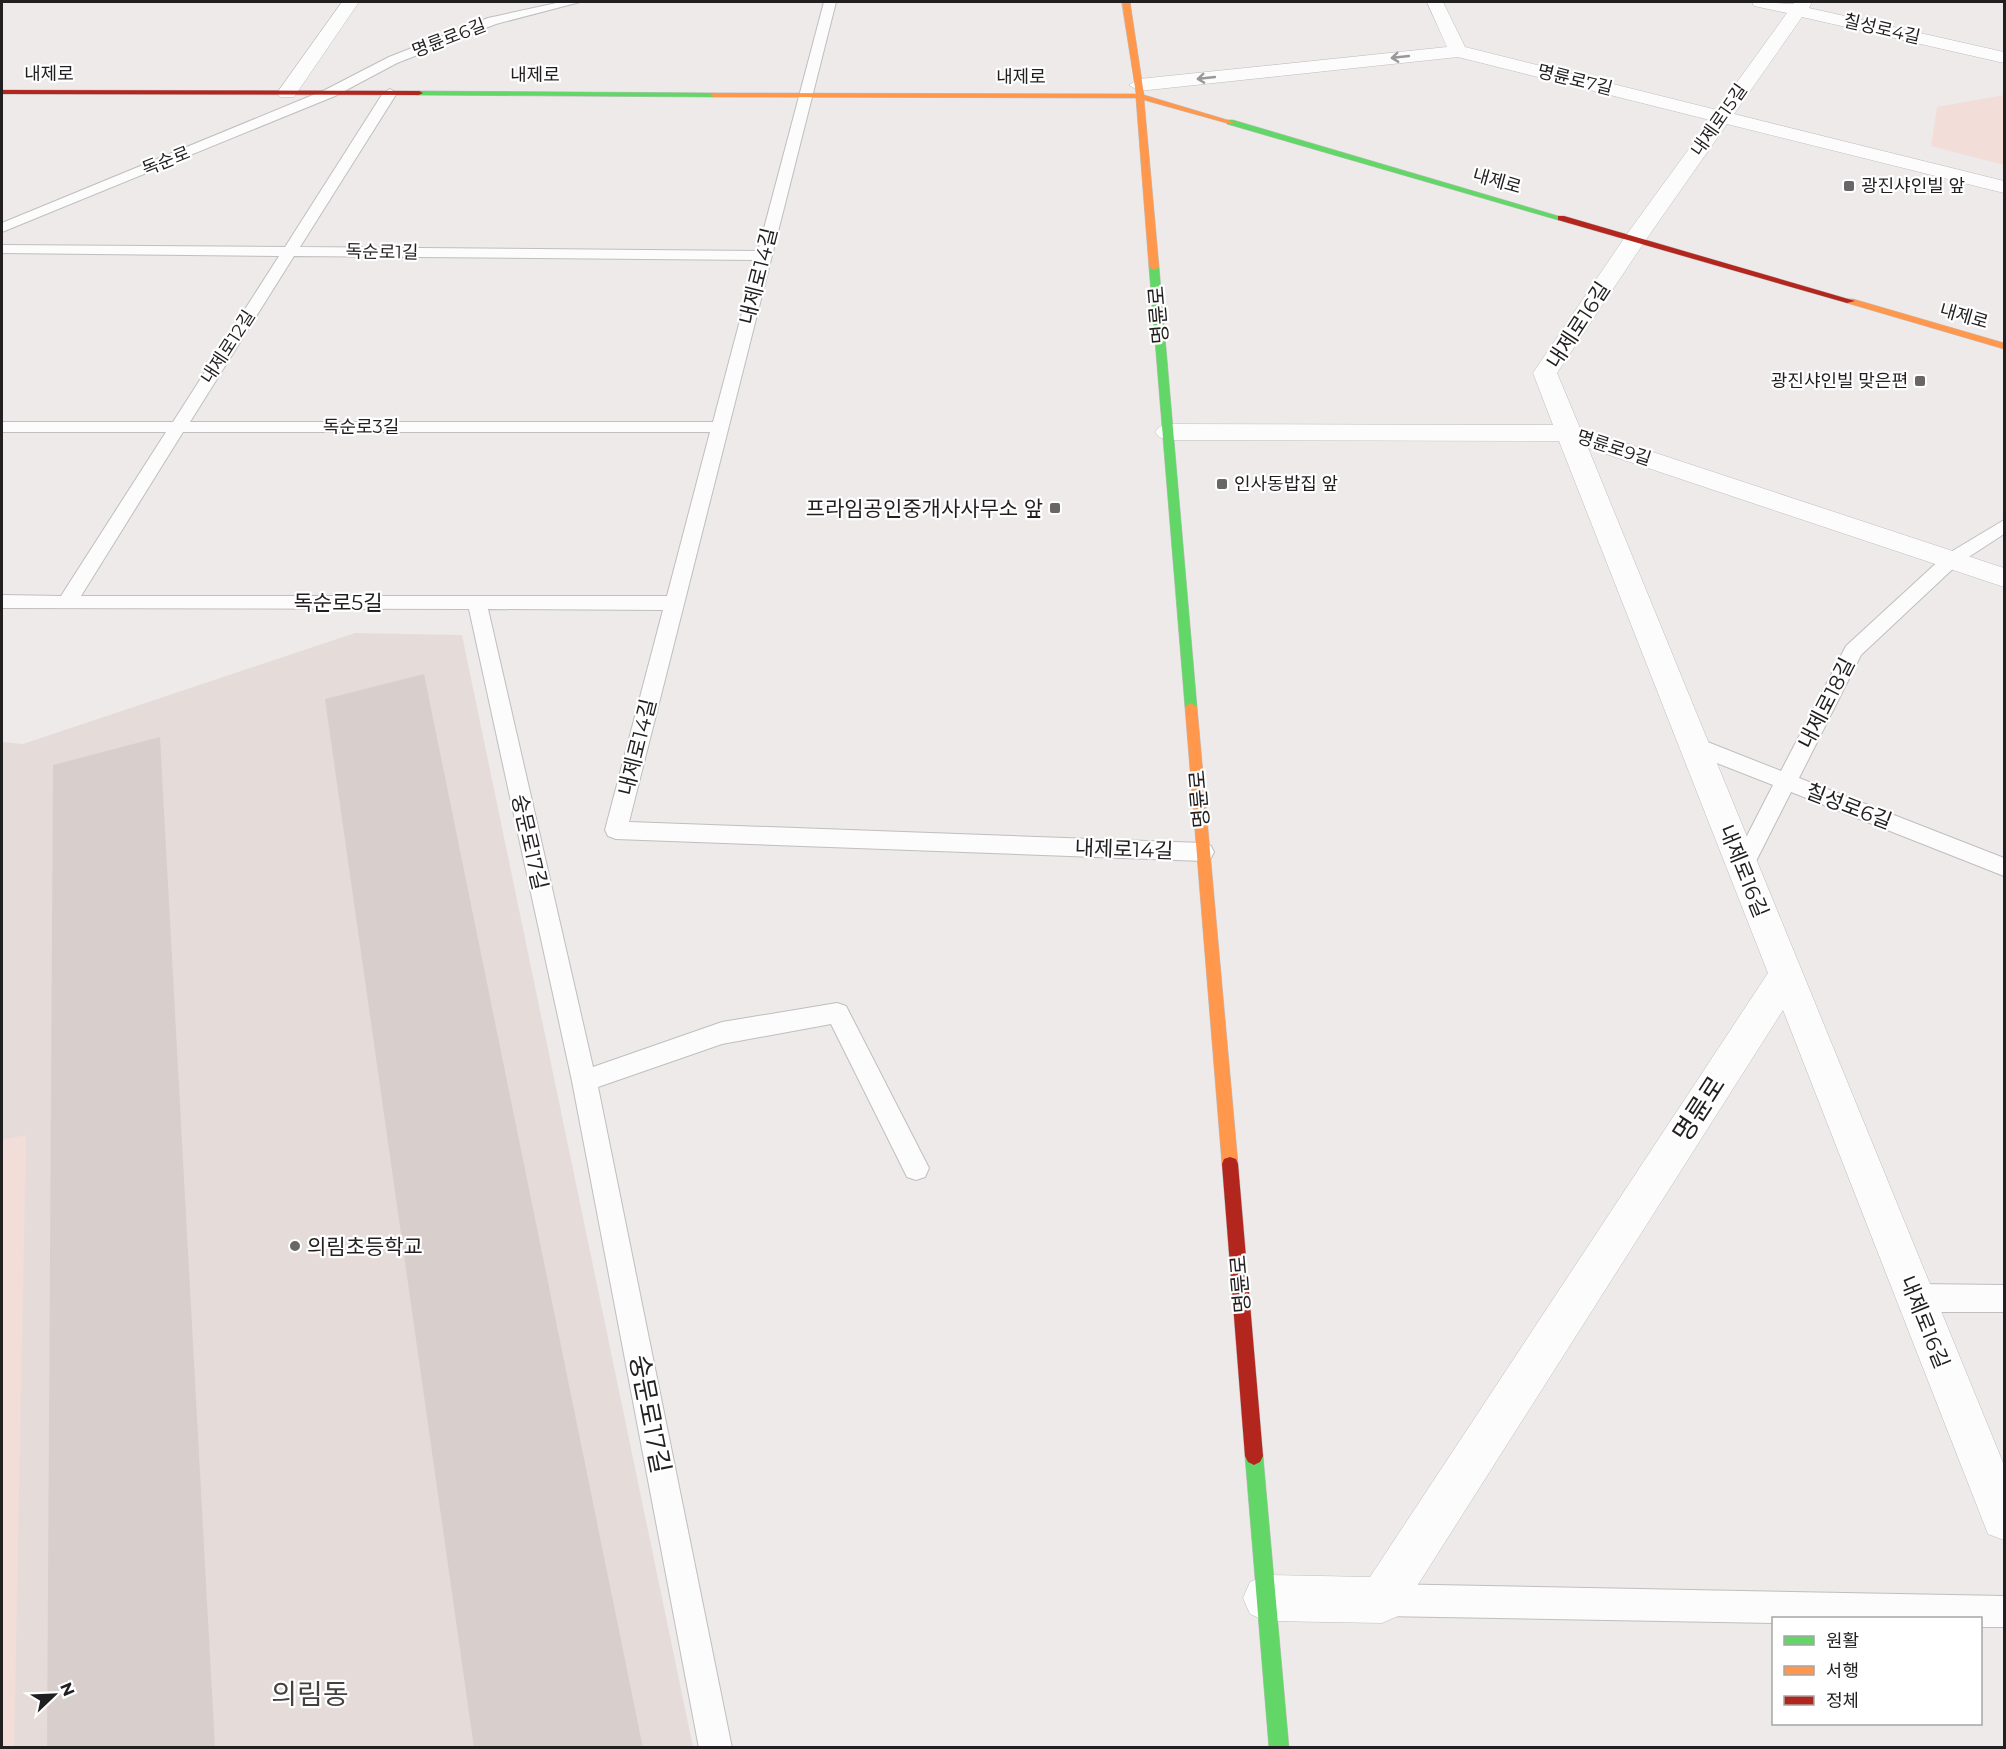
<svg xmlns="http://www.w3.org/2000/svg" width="2006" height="1749" font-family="Montserrat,'Noto Sans KR',sans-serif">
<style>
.built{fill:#e5dcda}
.green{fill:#f2ddd8}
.building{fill:#d8cfcd}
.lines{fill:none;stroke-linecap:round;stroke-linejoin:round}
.lane-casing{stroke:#c0bebe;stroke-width:2}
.street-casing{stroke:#c0bebe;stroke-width:1}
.fast-casing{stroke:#c0bebe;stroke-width:1}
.slow-casing{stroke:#c0bebe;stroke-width:1}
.jam-casing{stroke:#c0bebe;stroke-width:1}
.lane{fill:#fcfcfc;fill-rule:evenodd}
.street{fill:#fcfcfc;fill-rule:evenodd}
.fast{fill:#63d668;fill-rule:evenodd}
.slow{fill:#ff974d;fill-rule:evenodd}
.jam{fill:#b3261e;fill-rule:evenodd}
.oneway{stroke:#999}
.poi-dot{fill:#686666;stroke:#fff;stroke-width:2}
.labels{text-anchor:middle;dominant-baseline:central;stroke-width:4.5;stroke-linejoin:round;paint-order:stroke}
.far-street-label{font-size:18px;fill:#211f1f;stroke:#fff}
.far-poi-label{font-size:18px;fill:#211f1f;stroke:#fff;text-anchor:start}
.street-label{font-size:21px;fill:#211f1f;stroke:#fff}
.poi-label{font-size:21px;fill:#211f1f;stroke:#fff;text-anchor:end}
.near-street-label{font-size:26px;fill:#211f1f;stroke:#fff}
.near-quarter-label{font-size:28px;fill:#444140;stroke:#fff}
</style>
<rect width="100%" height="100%" fill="#edeae9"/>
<path class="built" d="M355,633L462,635L693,1747L2,1748V742L23,744Z"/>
<path class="green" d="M2004,95V165L1931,146L1937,107Z
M26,1135L14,1747L2,1748V1140Z"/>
<path class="building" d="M424,674L643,1748H474L325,699Z
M160,737L215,1748H47L53,765Z"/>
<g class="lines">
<g class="lane-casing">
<path id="lane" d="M561,2H580L496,24L397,63L335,96L2,232V223L325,90L389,57L488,18Z
M824,2H836L629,822L1203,843L1211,846L1214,852L1211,858L1203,861L616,839L608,836L605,830L663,610L488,609L593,1067L722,1022L837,1003L846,1006L929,1168L925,1177L916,1180L907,1177L831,1024L722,1044L598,1087L732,1748H699L572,1081L469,609L2,608V595L61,596L166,432H2V422H173L279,256L2,253V245L285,247L383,93L390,89L397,93L300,247L758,251ZM294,256L756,260L713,422H190ZM183,432H710L667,596H81Z
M2004,520V534L1958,564L1861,655L1799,778L2004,858V876L1791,792L1750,873L1742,876L1734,873L1731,867L1773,785L1686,751L1683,745L1686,739L1693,737L1700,739L1781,771L1846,646L1944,556Z
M1915,1284L2004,1285V1312H1915L1905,1308L1901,1298L1905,1288Z
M1382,1584L2004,1596V1627H1980V1618H1774V1623L1382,1616L1371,1611L1366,1600L1371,1589Z"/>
</g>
<g class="street-casing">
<path id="street" d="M342,2H359L294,97H280L277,93Z
M1427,2H1443L1465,47L1717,110L1787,13L1754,6L1752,2L1793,4L1795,2H1812L1809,8L2004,52V63L1802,17L1734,114L2004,181V193L1727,124L1645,241L1557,373L1580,428L2004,568V587L1588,448L2004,1465V1540L1988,1534L1783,1010L1398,1616L1382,1623L1266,1621L1250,1614L1243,1598L1250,1582L1266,1575L1370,1577L1768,973L1559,441L1168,440L1159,437L1155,432L1159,427L1168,424L1553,425L1533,373L1627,234L1710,120L1458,57L1139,91L1129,85L1139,79L1447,47Z"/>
</g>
<g class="fast-casing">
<path id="fast" d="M419,91L714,93L718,95L714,97L416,95L415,93Z
M1227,120H1233L1565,218L1558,220L1227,124Z
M1154,264L1159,267L1197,707L1191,711L1185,707L1149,267Z
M1254,1447L1260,1450L1263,1456L1289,1748H1269L1245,1456L1248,1450Z"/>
</g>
<g class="slow-casing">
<path id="slow" d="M1122,2H1130L1144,95L1234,122L1230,124L1144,100L1159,267L1154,270L1149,267L1136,98L714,97L710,95L714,93L1136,94Z
M1847,299H1853L2004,343V349L1847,303Z
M1191,703L1197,707L1238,1164L1236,1169L1230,1171L1224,1169L1222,1164L1185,707Z"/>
</g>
<g class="jam-casing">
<path id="jam" d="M2,90L419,91L423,93L419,95L2,94Z
M1558,216H1564L1855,301L1847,303L1558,220Z
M1230,1157L1236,1159L1238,1164L1263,1456L1260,1462L1254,1465L1248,1462L1245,1456L1222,1164L1224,1159Z"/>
</g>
<use href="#lane" class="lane"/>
<use href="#street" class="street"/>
<use href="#fast" class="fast"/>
<use href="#slow" class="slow"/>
<use href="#jam" class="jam"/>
</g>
<defs><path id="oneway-shaft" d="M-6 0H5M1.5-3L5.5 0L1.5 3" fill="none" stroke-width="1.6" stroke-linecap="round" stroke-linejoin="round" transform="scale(1.5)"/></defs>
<g class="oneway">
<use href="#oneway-shaft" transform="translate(1400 57) rotate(174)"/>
<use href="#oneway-shaft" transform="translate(1206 78) rotate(174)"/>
</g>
<g class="poi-dot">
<rect x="1843" y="180" width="12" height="12" rx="3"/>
<rect x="1914" y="375" width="12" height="12" rx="3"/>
<rect x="1216" y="478" width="12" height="12" rx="3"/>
<rect x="1049" y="502" width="12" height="12" rx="3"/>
<circle cx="295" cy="1246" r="6"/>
</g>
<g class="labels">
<g class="far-street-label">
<text transform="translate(1882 29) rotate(13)">칠성로4길</text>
<text transform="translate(449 38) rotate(-21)">명륜로6길</text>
<text x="49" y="74">내제로</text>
<text x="535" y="75">내제로</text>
<text x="1021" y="77">내제로</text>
<text transform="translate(1575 80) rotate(14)">명륜로7길</text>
<text transform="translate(1719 120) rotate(-55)">내제로15길</text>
<text transform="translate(166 161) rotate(-22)">독순로</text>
<text transform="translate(1497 181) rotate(16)">내제로</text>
<text transform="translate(382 252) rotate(1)">독순로1길</text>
<text transform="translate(1964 316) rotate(16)">내제로</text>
<text transform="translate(228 347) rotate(-57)">내제로12길</text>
<text x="361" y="427">독순로3길</text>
<text transform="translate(1614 448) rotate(18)">명륜로9길</text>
</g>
<g class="far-poi-label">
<text x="1861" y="186">광진샤인빌 앞</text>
<text x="1908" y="381" text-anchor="end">광진샤인빌 맞은편</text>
<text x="1234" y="484">인사동밥집 앞</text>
</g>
<g class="street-label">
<text transform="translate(758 276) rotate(-76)">내제로14길</text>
<text transform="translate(1158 315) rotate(-95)">명륜로</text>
<text transform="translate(1578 325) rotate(-57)">내제로16길</text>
<text x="338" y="602">독순로5길</text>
<text transform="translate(1826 703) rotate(-63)">내제로18길</text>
<text transform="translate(637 747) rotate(-76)">내제로14길</text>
<text transform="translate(1199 799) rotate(-95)">명륜로</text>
<text transform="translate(1849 806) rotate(21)">칠성로6길</text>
<text transform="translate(530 842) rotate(77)">숭문로17길</text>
<text transform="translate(1124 849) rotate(2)">내제로14길</text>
<text transform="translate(1744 871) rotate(68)">내제로16길</text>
<text transform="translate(1240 1284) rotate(-95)">명륜로</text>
<text transform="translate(1925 1322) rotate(68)">내제로16길</text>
</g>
<g class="poi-label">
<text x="1043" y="508">프라임공인중개사사무소 앞</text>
<text x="307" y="1246" text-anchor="start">의림초등학교</text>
</g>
<g class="near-street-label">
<text transform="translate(1699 1109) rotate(-57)">명륜로</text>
<text transform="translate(650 1414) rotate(79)">숭문로17길</text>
</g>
<g class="near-quarter-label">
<text x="310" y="1694">의림동</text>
</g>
</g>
<rect width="2006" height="1749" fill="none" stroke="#211f1f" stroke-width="6"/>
<rect x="1772" y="1617" width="210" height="108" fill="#ffffff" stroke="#a6a5a5" stroke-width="1.5"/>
<rect x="1784" y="1636" width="30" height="9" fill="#63d668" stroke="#a6a5a5" stroke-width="1.5"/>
<text x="1826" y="1647" font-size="18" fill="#211f1f">원활</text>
<rect x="1784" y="1666" width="30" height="9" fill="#ff974d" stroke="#a6a5a5" stroke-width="1.5"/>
<text x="1826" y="1677" font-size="18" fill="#211f1f">서행</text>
<rect x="1784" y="1696" width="30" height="9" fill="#b3261e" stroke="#a6a5a5" stroke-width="1.5"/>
<text x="1826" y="1707" font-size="18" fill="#211f1f">정체</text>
<g transform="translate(54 1695) rotate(67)" stroke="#ffffff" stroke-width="4.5" paint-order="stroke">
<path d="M0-4.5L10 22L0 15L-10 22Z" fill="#211f1f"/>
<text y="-9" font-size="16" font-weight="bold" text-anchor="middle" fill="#211f1f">N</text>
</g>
</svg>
